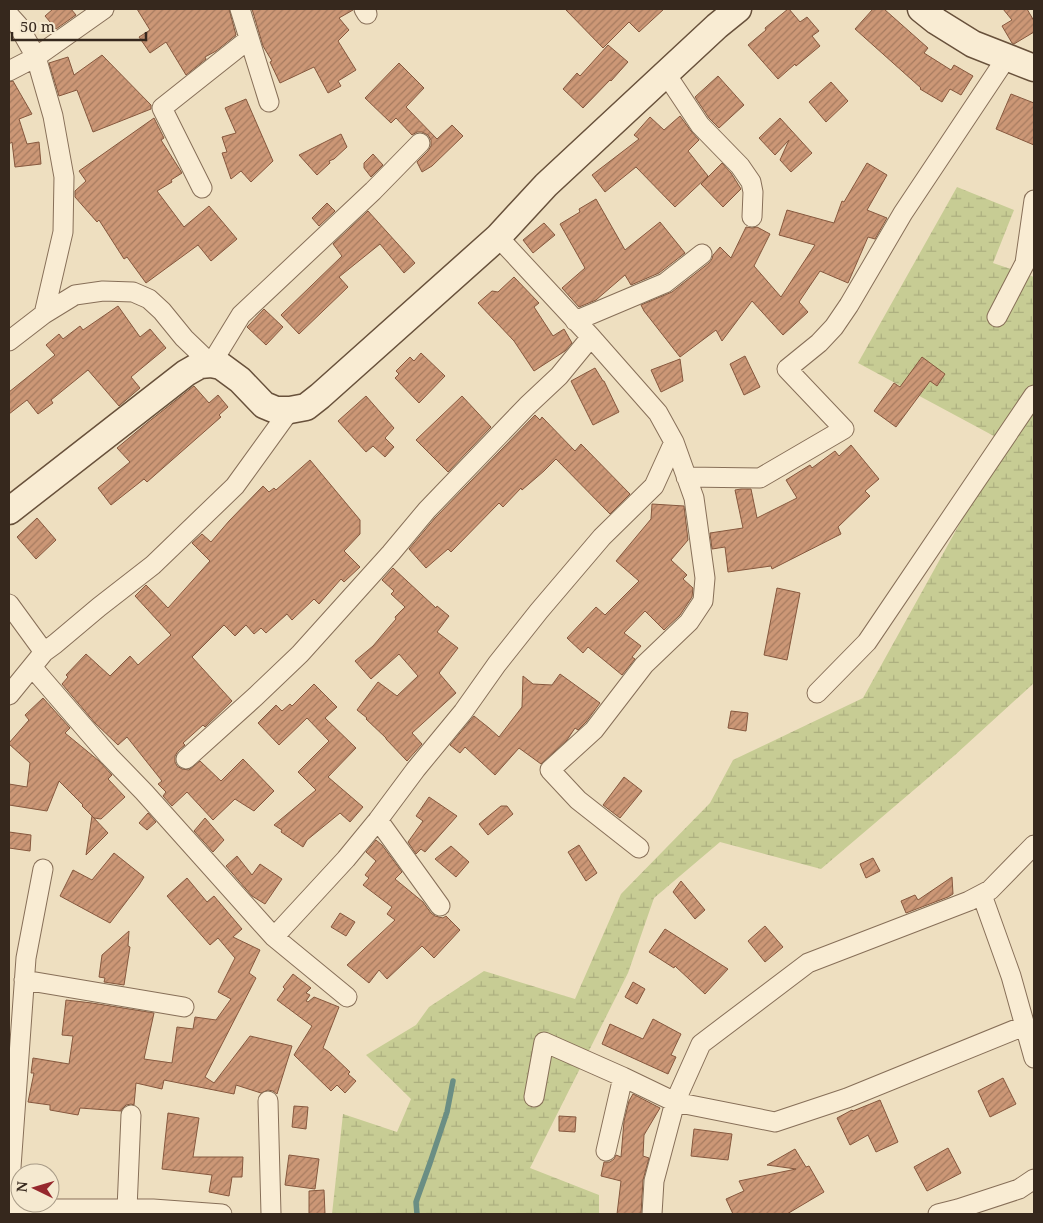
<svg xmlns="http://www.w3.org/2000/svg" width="1043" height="1223" font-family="'Noto Serif',serif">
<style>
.wetland{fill:url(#wetland-marsh)}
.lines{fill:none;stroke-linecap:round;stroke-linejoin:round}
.stream{stroke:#6a8e84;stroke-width:5.5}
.building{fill:url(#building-hatch);stroke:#86583e}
.street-casing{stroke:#876f58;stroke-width:21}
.secondary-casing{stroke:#68513b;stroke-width:29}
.street{stroke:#f9ecd3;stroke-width:19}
.secondary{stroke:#f9ecd3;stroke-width:26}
</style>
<defs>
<pattern id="wetland-marsh" width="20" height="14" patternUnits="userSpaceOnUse" patternTransform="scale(1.25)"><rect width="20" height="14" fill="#c7cc94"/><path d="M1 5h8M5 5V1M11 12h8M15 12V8" fill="none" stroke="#acaf7f"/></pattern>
<pattern id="building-hatch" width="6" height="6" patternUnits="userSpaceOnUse" patternTransform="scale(1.25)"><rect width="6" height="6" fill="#cc9776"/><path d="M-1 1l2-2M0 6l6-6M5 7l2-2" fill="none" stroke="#a67b60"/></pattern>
</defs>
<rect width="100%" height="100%" fill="#eedfc0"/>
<path class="wetland" d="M957,187L1014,210L993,263L1034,277V683L955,755L821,869L720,842L654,898L628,973L530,1168L599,1195V1214H332L343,1114L397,1132L411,1099L366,1055L416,1025L429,1007L484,971L575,999L621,894L710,803L733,760L863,698L1005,442L858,363Z"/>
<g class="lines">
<path class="stream" d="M417,1214L416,1202L430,1163L447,1112L453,1081"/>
</g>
<path class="building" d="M53,9H71L76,15L56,29L45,16Z
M137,9H229L236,35L216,51L205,57L206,59L186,75L166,42L150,53L139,37L150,30Z
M252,9H353V10L339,18L349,30L338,41L356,70L338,81L341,86L328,93L314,67L280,83L270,62L272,61L263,46Z
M565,9H664L639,32L629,22L603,48Z
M788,9H789L800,22L807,17L819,31L812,36L820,46L796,66L795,64L778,79L748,45L766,30L765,28Z
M873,9H884L928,48L924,53L951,70L954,65L973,76L961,95L950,89L942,102L920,89L921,88L855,29Z
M1003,9H1027L1034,21V32L1014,44L1012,43L1002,26L1012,20Z
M608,45L628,62L611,81L610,80L583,108L563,89L577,73L580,76Z
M102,55L151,105V109L93,132L77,90L59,96L49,63L68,57L74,75Z
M399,63L424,88L406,107L437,139L452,125L463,136L432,166L422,172L417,162L428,151L431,146V140L428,135L422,132H417L412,135L396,118L391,123L365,98Z
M718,76L744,105L719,128L709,118L695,97Z
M13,81L32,114L19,119L27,144L39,142L41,164L15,167L12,142L9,144V82Z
M831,82L848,101L826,122L809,102Z
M1011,94L1034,103V145L996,129Z
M246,99L273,161L251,182L241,171L231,179L222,153L227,152L222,137L236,133L225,108Z
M680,116L691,131L699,140L688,151L708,176L675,207L636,167L605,192L592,175L639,139L634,135L650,117L664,130Z
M154,118L164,138L161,140L182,173L171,180L172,182L157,191L184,227L209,206L237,239L211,261L198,245L146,283L127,257L124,259L99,220L97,222L75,197V191L86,181L79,171Z
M780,118L812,153L791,172L780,160L789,140L775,155L759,138Z
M341,134L347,147L334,159L329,161L330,163L317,175L299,155Z
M373,154L383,165L371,177L364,168V163Z
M722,163L731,173L741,189L723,207L701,184Z
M867,163L887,175L867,210L887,218L875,239L868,237L848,283L820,271L799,302L808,312L783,335L752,301L722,341L716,330L680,357L644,311L641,305L672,292L709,263L712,259L713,255L720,247L731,258L746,227L752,228L757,227L770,234L754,266L781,297L815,245L779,235L787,210L834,223L842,201L844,202Z
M596,199L625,250L660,222L685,253L659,273L631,285L625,275L596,300L579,307L562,288L585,268L560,224L580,212L579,209Z
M327,203L335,211L319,226L312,218Z
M368,211L415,263L404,273L380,244L339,277L348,287L299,334L281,315L342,256L333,244Z
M544,223L555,235L533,253L523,240Z
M514,277L539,303L534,307L553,336L564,329L572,343L565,351L534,371L514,341L478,303L492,291L498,292Z
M118,306L140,337L150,329L166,348L131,377L140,388L119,406L88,370L51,400L53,403L38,414L27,400L9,414V392L55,355L46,345L59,334L63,339L80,326L83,330Z
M264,309L283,327L266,345L247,327Z
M421,353L445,376L419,403L395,378L399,374L396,371L410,357L414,361Z
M745,356L760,387L744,395L730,364Z
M922,357L945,374L937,386L930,381L896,427L874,411L894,383L900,387Z
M680,359L683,381L661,392L651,370Z
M595,368L603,381H604L619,412L593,425L571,381Z
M194,386L209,403L218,395L228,407L219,415L221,417L147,482L144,479L111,505L98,488L130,462L117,448L147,423Z
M366,396L394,428L385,438L394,447L385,457L373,446L366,452L338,421Z
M462,396L491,427L448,472L416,440Z
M535,415L540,420L542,417L575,451L581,444L630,494L610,514L556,459L544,471L522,490L521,488L503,507L499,503L451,552L448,549L426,568L409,549L435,518Z
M851,445L879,479L865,491L870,496L838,527L841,534L772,569L771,566L728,572L725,547L712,549L710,533L743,528L735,490L741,489H751L757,518L797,498L786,480L810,465L812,468L835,451L839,456Z
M310,460L360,520V534L344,551L360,567L344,582L341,579L319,604L314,599L292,620L287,614L266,633L261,628L254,634L246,625L235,636L224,625L192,657L232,701L205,727L203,725L183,743L185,745L178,751L175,756V762L177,766L182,769L189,770L200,761L221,781L243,759L274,791L254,811L235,799L213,820L187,792L172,806L163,796L166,792L158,784L162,781L127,737L118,745L95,723L62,684L68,677L66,675L86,654L110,676L130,656L138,665L171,635L135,596L146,585L168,608L210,561L192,543L202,534L211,542L229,521L263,486L269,492L274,488L276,490Z
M652,504L684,506L688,540L671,560L687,575L683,579L693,588L692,597L680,615L664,630L645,611L624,633L641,646L632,657L635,659L622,675L588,647L583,653L567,638L596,607L605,615L639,581L616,561L651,519Z
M37,518L56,540L36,559L17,537Z
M393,568L436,608L437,606L449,616L437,632L458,648L439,673L456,693L412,733L422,744L407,761L386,739V738L366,719L367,718L357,710L378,682L397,696L418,676L399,654L371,679L355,661L373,646L396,619L395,617L405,607L391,594L394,591L382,580Z
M777,588L800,593L787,660L764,655Z
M560,674L600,703L586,722L578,730L575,728L567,740L541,764L519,748L495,775L465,747L460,753L450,745L474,716L489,728L499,737L522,707L523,676L533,684L552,685Z
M314,684L337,707L325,718L356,748L328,777L363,807L350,822L340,813L307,840L303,847L281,832L282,830L274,825L316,790L298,772L329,741L307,718L279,745L258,723L276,705L282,711L290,704L292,706Z
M43,698L70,728L65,733L99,761L112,775L108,779L125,797L101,819L94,818L82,806L83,805L59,781L47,811L9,805V784L27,787L30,763L9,744V743L29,720L25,715Z
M731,711L748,713L746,731L728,728Z
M624,777L642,791L620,818L603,805Z
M429,797L457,816L425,852L421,849L416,854L408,842L423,821L416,816Z
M501,806H507L513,814L488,835L479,824Z
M148,813L156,822L147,830L139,823Z
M92,816L108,833L86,855Z
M205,818L224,840L213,852L194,831Z
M9,832L31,835L30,851L9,848Z
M376,840L382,845L402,872L395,879L423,902L431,913L435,916L443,918L446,916L460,930L434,958L422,946L387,979L379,970L369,983L347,965L395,920L387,914L392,907L363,885L369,878L365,875L376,861L366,852Z
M579,845L597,873L586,881L568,852Z
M451,846L469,862L456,877L435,859Z
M114,853L144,877L139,885L110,923L60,896L73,870L92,880Z
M237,856L252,875L260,864L282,879L265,904L252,896L226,866Z
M873,858L880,871L866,878L860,864Z
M952,877L953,894L948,897L906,913L901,901L915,895L918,900Z
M187,878L207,902L214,896L242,929L233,937L260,950L249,973L256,978L205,1077L214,1083L250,1036L292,1046L277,1094L273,1091L268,1090L261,1093L236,1085L234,1094L164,1080L162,1089L136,1083L134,1105L131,1104L126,1105L122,1109L121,1111L80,1108L78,1115L50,1110V1105L28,1102L34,1073H31L33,1058L69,1064L73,1036L62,1035L66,1000L92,1003L154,1013L144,1059L172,1063L177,1027L193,1029L195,1017L216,1020L231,999L218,992L235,958L218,938L210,945L167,896Z
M681,881L705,910L695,919L673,892Z
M340,913L355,922L346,936L331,927Z
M765,926L783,947L765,962L748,941Z
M665,929L728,969L705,994L675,966L674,968L649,952Z
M129,931L128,946L130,947L124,985L104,982L105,978L99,977L102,955Z
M293,974L311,988L306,993L310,995L306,1001L308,1002L314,997L339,1007L323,1048L329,1052L350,1072L348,1074L356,1081L345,1093L337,1085L331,1091L294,1055L312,1026L277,1000L285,989L283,987Z
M633,982L645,989L637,1004L625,997Z
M653,1019L681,1034L671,1055L676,1057L668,1074L602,1044L610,1024L643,1039Z
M1003,1078L1016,1104L990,1117L978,1091Z
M633,1094L660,1108L644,1135L643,1156L649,1158L643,1180L641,1214H617L621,1181L601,1176L604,1162H610L614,1159L616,1155L621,1157L624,1121L629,1101Z
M880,1100L898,1142L876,1152L868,1135L850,1145L837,1118L852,1110L853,1111Z
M294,1106L308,1107L306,1129L292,1127Z
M168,1113L199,1118L193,1157H243L242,1177H232L229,1196L209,1192L212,1175L162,1169Z
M559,1116L576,1117L575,1132L559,1131Z
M694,1129L732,1134L728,1160L691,1156Z
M948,1148L961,1173L927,1191L914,1167Z
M795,1149L806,1167L809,1166L824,1192L787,1214H733L726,1199L744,1191L739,1181L796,1169L767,1165Z
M289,1155L319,1159L315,1189L285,1185Z
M324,1190L325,1214H309V1191Z"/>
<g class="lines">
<g class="street-casing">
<path id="street" d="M240,9L269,102
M364,9L367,14
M9,15L18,25L36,57L53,116L64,177L63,232L44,314
M9,71L36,57L104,9
M666,74L700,125L740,166L751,182L753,192L752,217
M202,188L162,108L249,39
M997,317L1025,263L1034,200
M575,321L665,283L702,254
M9,341L44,314L75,295L103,291L133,292L149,299L162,311L184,338L211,364L241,315L373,191L420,143
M686,477L760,478L844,429L787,369L819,343L834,327L849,305L903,213L1007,57
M9,604L44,652
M32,667L109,756L144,792L274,937L347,997
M817,693L867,642L1034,395
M9,695L44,652L55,644L99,607L153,565L235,486L290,410
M186,759L256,696L300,654L391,553L427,510L527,406L559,376L591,337
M378,820L440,906
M639,848L578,800L550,770L594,730L644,665L689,622L703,601L705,578L694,498L674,442
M982,895L1011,976L1034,1058
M274,937L346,859L378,820L416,769L463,712L497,664L539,611L602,537L654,486L674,442L658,413L591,337L498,237
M24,980L184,1007
M534,1097L544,1042L623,1077L675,1102L775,1122L847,1098L1024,1026
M268,1101L271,1214
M606,1151L623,1077
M9,1195L26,958L43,869
M9,1206L32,1209H153L222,1214
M127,1209L131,1115
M652,1214L654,1181L675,1102L701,1044L808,963L969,901L990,890L1034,845
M938,1214L958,1209L1019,1189L1034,1179"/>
</g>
<g class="secondary-casing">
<path id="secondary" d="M921,9L936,21L973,44L1034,68
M9,511L186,373L200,365L211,364L221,366L240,380L264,405L276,410H290L306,407L320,396L498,237L546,185L717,26L738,9"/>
</g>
<use href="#street" class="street"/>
<use href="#secondary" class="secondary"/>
</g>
<rect width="1043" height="1223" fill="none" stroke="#36281d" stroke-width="20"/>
<g transform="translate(35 1188) rotate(275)"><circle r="24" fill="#f5e9d0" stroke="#a99c88"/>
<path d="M0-4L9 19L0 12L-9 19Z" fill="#96282d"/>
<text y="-8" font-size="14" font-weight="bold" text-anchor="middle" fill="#36281d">N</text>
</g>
<path d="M12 32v8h134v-8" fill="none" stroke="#36281d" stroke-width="2.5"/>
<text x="20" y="32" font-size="15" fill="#36281d" stroke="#f5e9d0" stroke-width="4" paint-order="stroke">50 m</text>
</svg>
